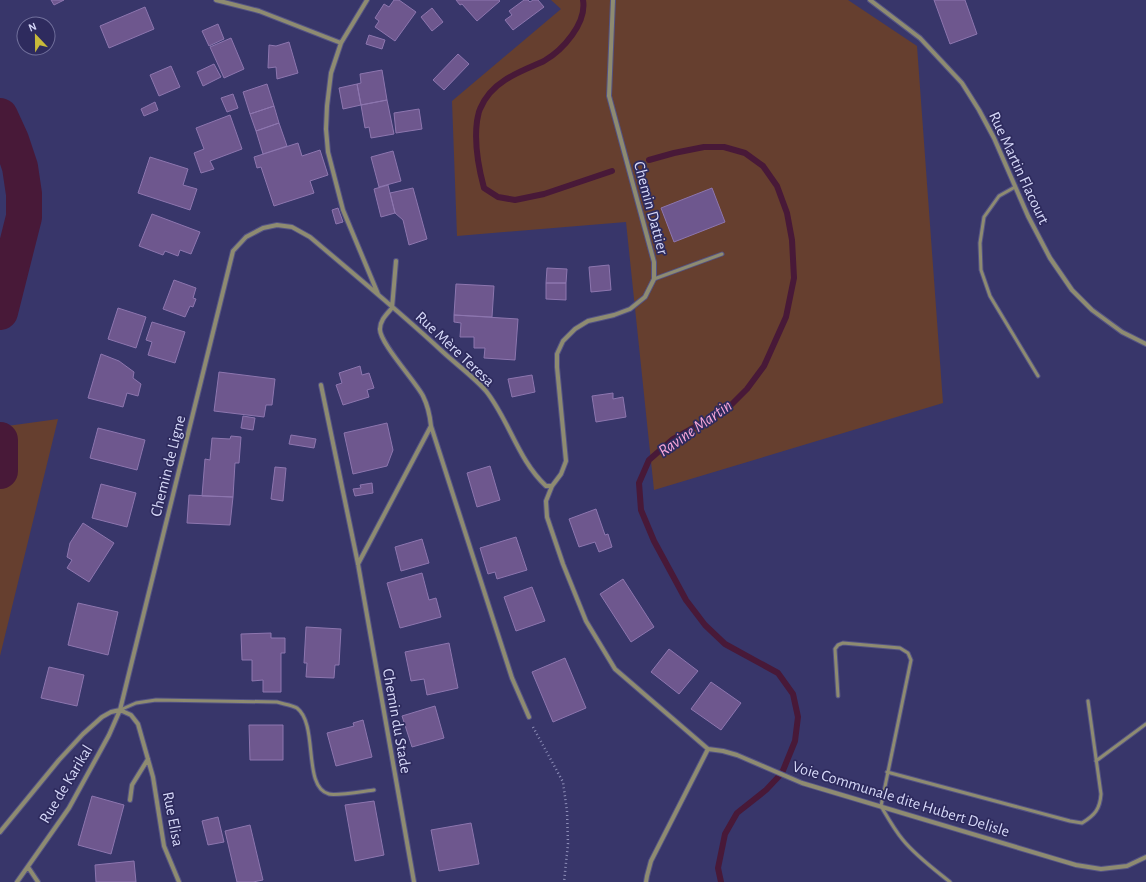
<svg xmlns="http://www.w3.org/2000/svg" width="1146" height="882" font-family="'Alegreya Sans',sans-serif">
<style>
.green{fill:#663f2f}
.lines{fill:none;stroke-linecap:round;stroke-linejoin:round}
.stream{stroke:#481938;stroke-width:6}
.river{stroke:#481938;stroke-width:36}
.building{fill:#6e578e;stroke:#8d76af}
.lane-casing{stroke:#545384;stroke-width:5}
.street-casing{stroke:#545384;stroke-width:6}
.path{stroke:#8d8db7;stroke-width:2.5;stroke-dasharray:1 3;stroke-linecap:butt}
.lane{stroke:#8e8b71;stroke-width:3}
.street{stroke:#8e8b71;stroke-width:4}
.labels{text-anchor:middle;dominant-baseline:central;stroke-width:3.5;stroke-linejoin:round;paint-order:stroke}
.street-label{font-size:16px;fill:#d6d8f8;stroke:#2e2b5e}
.water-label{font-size:17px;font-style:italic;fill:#f7a6d8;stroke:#2e2b5e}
</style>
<rect width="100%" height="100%" fill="#38366a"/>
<path class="green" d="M551,0H848L917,46L943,403L654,490L626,222L457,236L452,101L561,9Z
M58,419L0,656V427Z"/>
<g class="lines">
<path class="stream" d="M583,0C587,23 563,50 544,61C531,67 517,72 505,80C494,87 485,97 480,109C478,113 478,117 477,121C474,144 478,166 484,188L498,197L515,200L544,194L612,171
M649,160L674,153L704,147H724L745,153L763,166L777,186L787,213L792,240L794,278L786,317L764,366L747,389L727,409L673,439L649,460L639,483L641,510L654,541L686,600L705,625L725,644L778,673L793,694L798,717L795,741L782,773L766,790L737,813L725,834L718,868L721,882"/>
<path class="river" d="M0,116L11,140L20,167L24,194V217L0,312
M0,440V471"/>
</g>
<path class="building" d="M51,0H64L54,5Z
M394,0H399L416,12L395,41L375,27L379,21L375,18L384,4L389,7Z
M456,0H499L500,1L477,21L462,4L460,5Z
M524,0H528L530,2L533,0H538L544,7L513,30L505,20L512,15L509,11Z
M934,0H965L977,34L950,44Z
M145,7L154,29L109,48L100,26Z
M432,8L443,22L432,31L421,17Z
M218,24L224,39L209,46L202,31Z
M369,35L385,40L382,49L366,44Z
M231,38L244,69L224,78L210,47Z
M289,42L298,73L277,79L276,67L268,68L269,45L276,46Z
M458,54L469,64L444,90L433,80Z
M214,64L221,77L203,86L197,72Z
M171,66L180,87L159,96L150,75Z
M382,70L387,100L361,105L357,84L361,83L360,74Z
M267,84L274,106L250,114L243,92Z
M357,84L361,105L343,109L339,88Z
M233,94L238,108L227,112L221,98Z
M387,100L394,134L371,138L369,127L365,128L361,105Z
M155,102L158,110L144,116L141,109Z
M274,106L279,123L256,131L250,114Z
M419,109L422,129L396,133L394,113Z
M230,115L242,149L210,161L214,169L201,173L194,153L204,149L196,128Z
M279,123L287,146L263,154L256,131Z
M298,143L302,156L320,150L328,175L310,181L314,193L274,206L261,167L257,168L254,157Z
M393,151L401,181L379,187L371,157Z
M150,157L188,169L183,185L197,189L190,210L138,193Z
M388,185L395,213L381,217L374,189Z
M413,188L427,239L409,245L403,220L395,213L390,193Z
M712,188L725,222L674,242L661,208Z
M338,208L343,222L336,224L332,210Z
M152,214L200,232L191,254L180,250L178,256L165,251L163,255L139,246Z
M609,265L611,290L591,292L589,267Z
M547,268L567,269L566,283H546Z
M174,280L196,288L193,298L196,299L193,307L190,306L185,317L163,309Z
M546,283H566V300L546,299Z
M456,284L494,286L492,317L454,315Z
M118,308L146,317L136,348L108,339Z
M454,315L518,319L515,360L484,358L485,348H474V337H460L461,323L454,322Z
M152,322L185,332L175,363L148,355L152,342L146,340Z
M101,354L119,361L134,372L133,378L141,384L138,396L127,393L123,407L88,398Z
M360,366L362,375L369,373L374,388L367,390L369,397L343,405L336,385L342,383L339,373Z
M219,372L275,379L272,405H266L264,417L214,411Z
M532,375L535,392L512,397L508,379Z
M613,393V399L623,397L626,417L596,422L592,396Z
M243,416L255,418L253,430L241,428Z
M387,423L393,450L387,466L353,474L344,433Z
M98,428L145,440L137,470L90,458Z
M291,435L316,439L314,448L289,444Z
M231,436L241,437L239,463H235L233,497L202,496L205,459L210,460L212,438L230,439Z
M490,466L500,500L477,507L467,473Z
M275,467L286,468L283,501L271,499Z
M372,483L373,493L355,496L353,489L361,488L360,485Z
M101,484L136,493L127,527L92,518Z
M189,495L233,497L230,525L187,523Z
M596,509L605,535L608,534L612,547L599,552L595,542L579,547L569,519Z
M83,523L114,543L89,582L67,568L72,560L67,557L70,543Z
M516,537L527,570L497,579L495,572L488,574L480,548Z
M422,539L429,563L401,571L395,547Z
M422,573L429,600L436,598L441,617L400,628L387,583Z
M623,579L654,627L631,642L600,594Z
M532,587L545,621L516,631L504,597Z
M78,603L118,612L108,655L68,645Z
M306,627L341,629L339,665H335L334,678L306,677L307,663H304Z
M271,633V638H285V653H281V692H263V680L252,681V660H242L241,634Z
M449,643L458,688L427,695L424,679L411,681L405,652Z
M669,649L698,671L679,694L651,672Z
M565,658L586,708L553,722L532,672Z
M49,667L84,675L77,706L41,698Z
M711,682L741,703L721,730L691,709Z
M435,706L444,738L412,747L402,716Z
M363,720L372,757L336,766L327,733L354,726L353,723Z
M249,725H283V760H250Z
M92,796L124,805L111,854L78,845Z
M374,801L384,855L355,861L345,805Z
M218,817L224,842L208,845L202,821Z
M471,823L479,864L439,871L431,830Z
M250,825L263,880L253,882H237L225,831Z
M134,861L136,882H96L95,865Z"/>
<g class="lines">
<g class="lane-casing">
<path id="lane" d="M1015,187L999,196L984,217L980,243L981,270L990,296L1038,376
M654,279L722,254
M838,696L835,649L838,645L843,643L900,648L908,653L911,660L881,806C888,818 894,829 903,840C916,856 934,869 950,882
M120,710L136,703L156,700L277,702C283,704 292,705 297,708C319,725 302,787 329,794C336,796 365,791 374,790
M1096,761L1146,724
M887,772L1070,821L1082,823C1095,815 1100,809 1101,794L1088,701"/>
</g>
<g class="street-casing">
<path id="street" d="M216,0L259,11L341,43
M367,0L341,43L331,73L327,106L326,129L328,152L343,210L378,294
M613,0L609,96L654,262V279L645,297L630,309L614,315L588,321L575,329L563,341L557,354V367L566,461L561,474L552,486L546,501L547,517L563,564L586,621L615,669L708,749L723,751L737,755L802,783L1076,865L1101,869L1127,866L1146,857
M870,0L920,38L962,83L979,110L994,138L1028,216L1050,258L1072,290L1092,310L1122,332L1146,344
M392,308L396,261
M321,385L358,564L414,882
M431,426L512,678L529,717
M358,564L431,426C430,416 428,406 423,396C416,382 379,342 380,329C380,320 387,314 392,308
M120,710L131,715L138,724L153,777L164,846L179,882
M130,800L132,785L148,759
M0,832L59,760L83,734L102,717L111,712L120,710
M28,867L38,882
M17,882L69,808L109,735L120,710L233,251L246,237L263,228L277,225L292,227L310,237C355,275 400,312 443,352C456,364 475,378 486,391C509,420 518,460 546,486H552
M646,882L647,876L651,861L708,749"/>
</g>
<path class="path" d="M533,727L563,782L567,811L568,844L564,882"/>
<use href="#lane" class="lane"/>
<use href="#street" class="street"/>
</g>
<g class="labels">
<g class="street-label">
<text transform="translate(1019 168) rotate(65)">Rue Martin Flacourt</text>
<text transform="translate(651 208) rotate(75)">Chemin Dattier</text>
<text transform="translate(455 349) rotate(43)">Rue Mère Teresa</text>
<text transform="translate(168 466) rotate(-76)">Chemin de Ligne</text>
<text transform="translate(397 721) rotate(80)">Chemin du Stade</text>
<text transform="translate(66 784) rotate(-59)">Rue de Karikal</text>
<text transform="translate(901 799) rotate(17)">Voie Communale dite Hubert Delisle</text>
<text transform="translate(173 819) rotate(79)">Rue Elisa</text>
</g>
<g class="water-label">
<text transform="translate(695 428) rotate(-35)">Ravine Martin</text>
</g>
</g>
<g transform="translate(36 36) rotate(338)"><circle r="19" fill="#2e2b5e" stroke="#71709c"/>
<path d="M0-3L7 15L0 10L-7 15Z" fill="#c9ba3a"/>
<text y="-6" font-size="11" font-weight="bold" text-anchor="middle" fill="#d6d8f8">N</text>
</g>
</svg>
